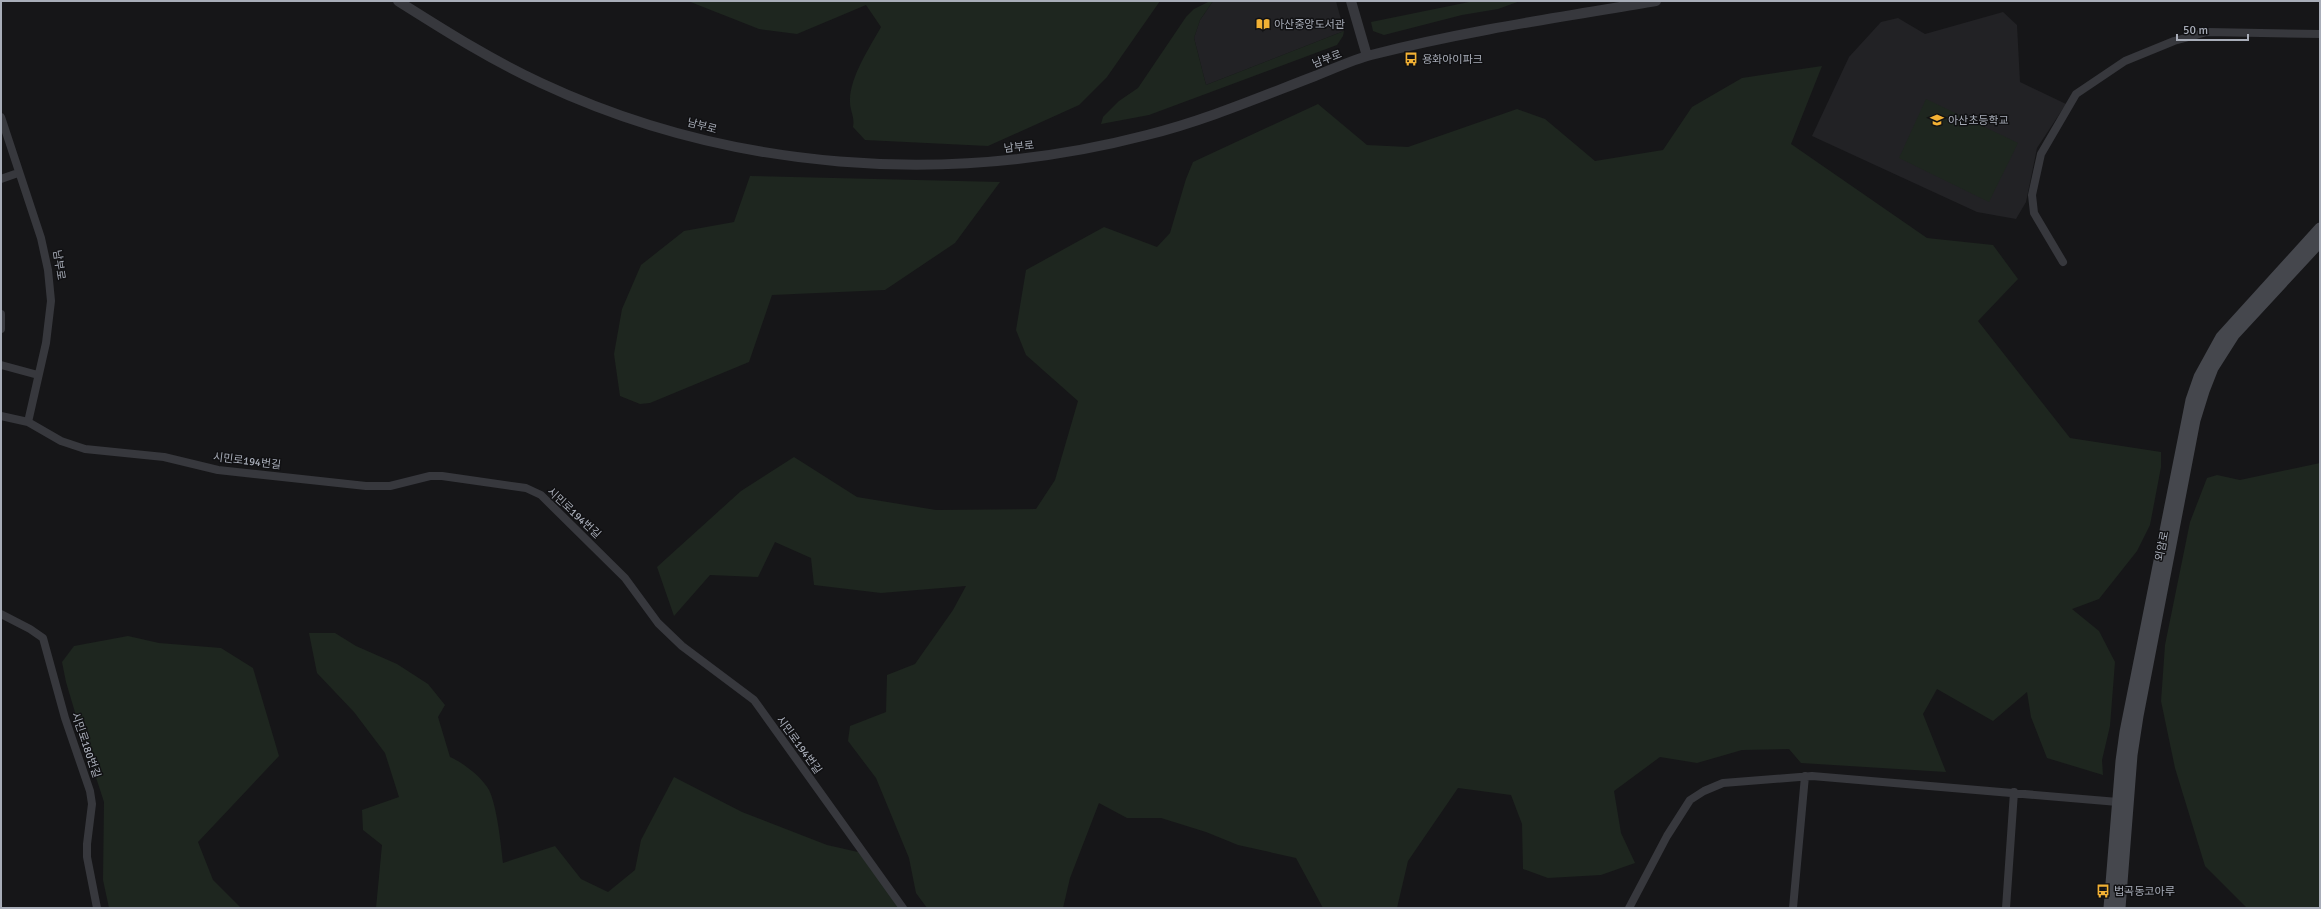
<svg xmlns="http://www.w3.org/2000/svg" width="2321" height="909" font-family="Signika,'Noto Sans KR',sans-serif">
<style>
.built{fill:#222225}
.green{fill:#1e261f}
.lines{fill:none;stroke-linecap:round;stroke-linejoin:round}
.minor{stroke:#37383d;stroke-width:8}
.tertiary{stroke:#37383d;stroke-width:10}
.secondary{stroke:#45474d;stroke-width:11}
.labels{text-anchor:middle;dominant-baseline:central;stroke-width:3;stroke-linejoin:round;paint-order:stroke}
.poi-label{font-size:11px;fill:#a8adb8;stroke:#111113;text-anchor:start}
.street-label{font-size:11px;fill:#a8adb8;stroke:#111113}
</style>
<rect width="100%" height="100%" fill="#161618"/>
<path class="built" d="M1213,1H1336L1344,31L1206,85L1194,38L1200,20Z
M2003,12L2017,25L2020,82L2066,104L2037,148L2026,202L2016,219L1977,212L1812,136L1849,57L1881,22L1898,18L1925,34Z"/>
<path class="green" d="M688,1H1160L1107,77L1079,105L988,146L865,140L853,127C855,117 850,111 850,102C849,78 870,47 881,27L866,5L797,34L759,29Z
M1210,1H1213L1200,20L1194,38L1206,85L1344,31L1343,36L1337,45L1149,115L1101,124L1103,117L1119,101L1138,88L1186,17L1194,9Z
M1474,1H1520L1498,9L1462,15L1384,35L1373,31L1371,22Z
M1822,66L1791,144L1927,238L1993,245L2018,279L1978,321L2070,438L2161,452V467L2150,525L2137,551L2099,599L2072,609L2099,631L2115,662L2110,726L2102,760L2103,775L2047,758L2031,717L2027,692L1993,721L1937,689L1923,714L1946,772L1801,763L1789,749L1742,750L1697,763L1660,757L1614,791L1621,833L1635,863L1601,875L1548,878L1523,869L1522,824L1511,795L1458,788L1408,861L1397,908H1323L1296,858L1238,845L1206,832L1161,818H1127L1099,803L1070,878L1063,908H927L916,893L909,858L876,778L848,741L850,726L886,712L887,675L915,664L953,610L966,586L881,593L814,585L811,558L775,542L758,577L710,575L674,616L657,567L741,491L794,457L857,497L936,510L1036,509L1055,480L1078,401L1026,355L1016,330L1026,270L1104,227L1157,247L1170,233L1186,179L1193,162L1318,104L1367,145L1408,147L1517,109L1545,119L1595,161L1663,150L1692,107L1742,78Z
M1926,99L2018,143L1989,202L1899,158Z
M750,176L1000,182L955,243L885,290L772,295L749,362L650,403L640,404L620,396L614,354L622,309L641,265L684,231L734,222Z
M2320,463V908H2247L2205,866L2175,768L2161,701L2165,645L2190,522L2207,478L2217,475L2240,480Z
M309,633H335L356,646L397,664L428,684L445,705L438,717L450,757C462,762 482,777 489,790C497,806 501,845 503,863L555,846L581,879L608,892L635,870L641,840L674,777L742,812L827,845L858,852L906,908H376L382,845L363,830L362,810L399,797L385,753L354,712L317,673Z
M128,636L159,643L221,648L253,668L279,756L198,842L213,880L241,908H109L103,880L104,802L77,719L66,682L62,662L74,646Z"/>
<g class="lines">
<path class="minor" d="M1,117L41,238L48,270L51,301L46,343L28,422
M1,179L18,173
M2063,262L2034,213L2032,195L2041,154L2076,94L2125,61L2174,41L2207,32L2320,34
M1,314V329
M1,365L38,375
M1,416L28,422L61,441L85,449L164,457L218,470L366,486H390L430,476H442L526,488L541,495L625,578L658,623L682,646L754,700L903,908
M1,614L30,629L43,638L65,718L90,791L92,804L87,844V857L97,908
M1629,908L1667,836L1690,800L1704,791L1723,783L1812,776L2118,802
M1793,908L1805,776
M2006,908L2014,792"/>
<path class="tertiary" d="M398,1C444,30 491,60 541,83C729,171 947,187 1147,135C1204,121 1260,97 1315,76C1333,69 1352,60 1371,55C1465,31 1561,17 1656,1
M1351,1L1367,56"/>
<path class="secondary" d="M2109,908L2121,761L2125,732L2191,400L2199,377L2221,337L2320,228
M2120,908L2132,755L2138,716L2195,420L2204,391L2213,368L2234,335L2320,242"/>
</g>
<defs>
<g id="library-bare" transform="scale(1.08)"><path d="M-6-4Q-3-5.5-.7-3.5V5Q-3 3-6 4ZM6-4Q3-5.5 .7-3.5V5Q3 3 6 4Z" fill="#f2b134" stroke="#111113" stroke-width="2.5" paint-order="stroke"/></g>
<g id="bus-bare" transform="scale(1.08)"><path d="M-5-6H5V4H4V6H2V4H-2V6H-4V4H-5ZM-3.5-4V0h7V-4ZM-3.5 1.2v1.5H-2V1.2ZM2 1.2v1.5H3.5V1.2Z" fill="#f2b134" stroke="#111113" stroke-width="2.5" paint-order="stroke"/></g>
<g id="school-bare" transform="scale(1.08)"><path d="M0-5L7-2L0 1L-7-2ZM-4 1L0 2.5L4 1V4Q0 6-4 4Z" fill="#f2b134" stroke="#111113" stroke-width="2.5" paint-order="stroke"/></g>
</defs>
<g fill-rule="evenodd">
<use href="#library-bare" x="1263" y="24"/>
<use href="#bus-bare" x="1411" y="59"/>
<use href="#school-bare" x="1937" y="120"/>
<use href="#bus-bare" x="2103" y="891"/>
</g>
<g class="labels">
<g class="poi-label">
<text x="1274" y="24">아산중앙도서관</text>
<text x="1422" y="59">용화아이파크</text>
<text x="1948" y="120">아산초등학교</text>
<text x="2114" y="891">법곡동코아루</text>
</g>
<g class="street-label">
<text transform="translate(1327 59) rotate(-21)">남부로</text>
<text transform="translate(702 126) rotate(15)">남부로</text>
<text transform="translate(1019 147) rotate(-7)">남부로</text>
<text transform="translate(59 265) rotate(81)">남부로</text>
<text transform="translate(247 461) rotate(7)">시민로194번길</text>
<text transform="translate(574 513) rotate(43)">시민로194번길</text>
<text transform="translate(2162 546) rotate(-79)">외암로</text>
<text transform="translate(86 745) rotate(71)">시민로180번길</text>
<text transform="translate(799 745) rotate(54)">시민로194번길</text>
</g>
</g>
<rect width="2321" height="909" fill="none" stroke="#a8adb8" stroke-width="4"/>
<path d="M2177 34v6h71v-6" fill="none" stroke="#a8adb8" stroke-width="2"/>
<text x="2183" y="34" font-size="12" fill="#a8adb8" stroke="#111113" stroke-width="3" paint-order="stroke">50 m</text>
</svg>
